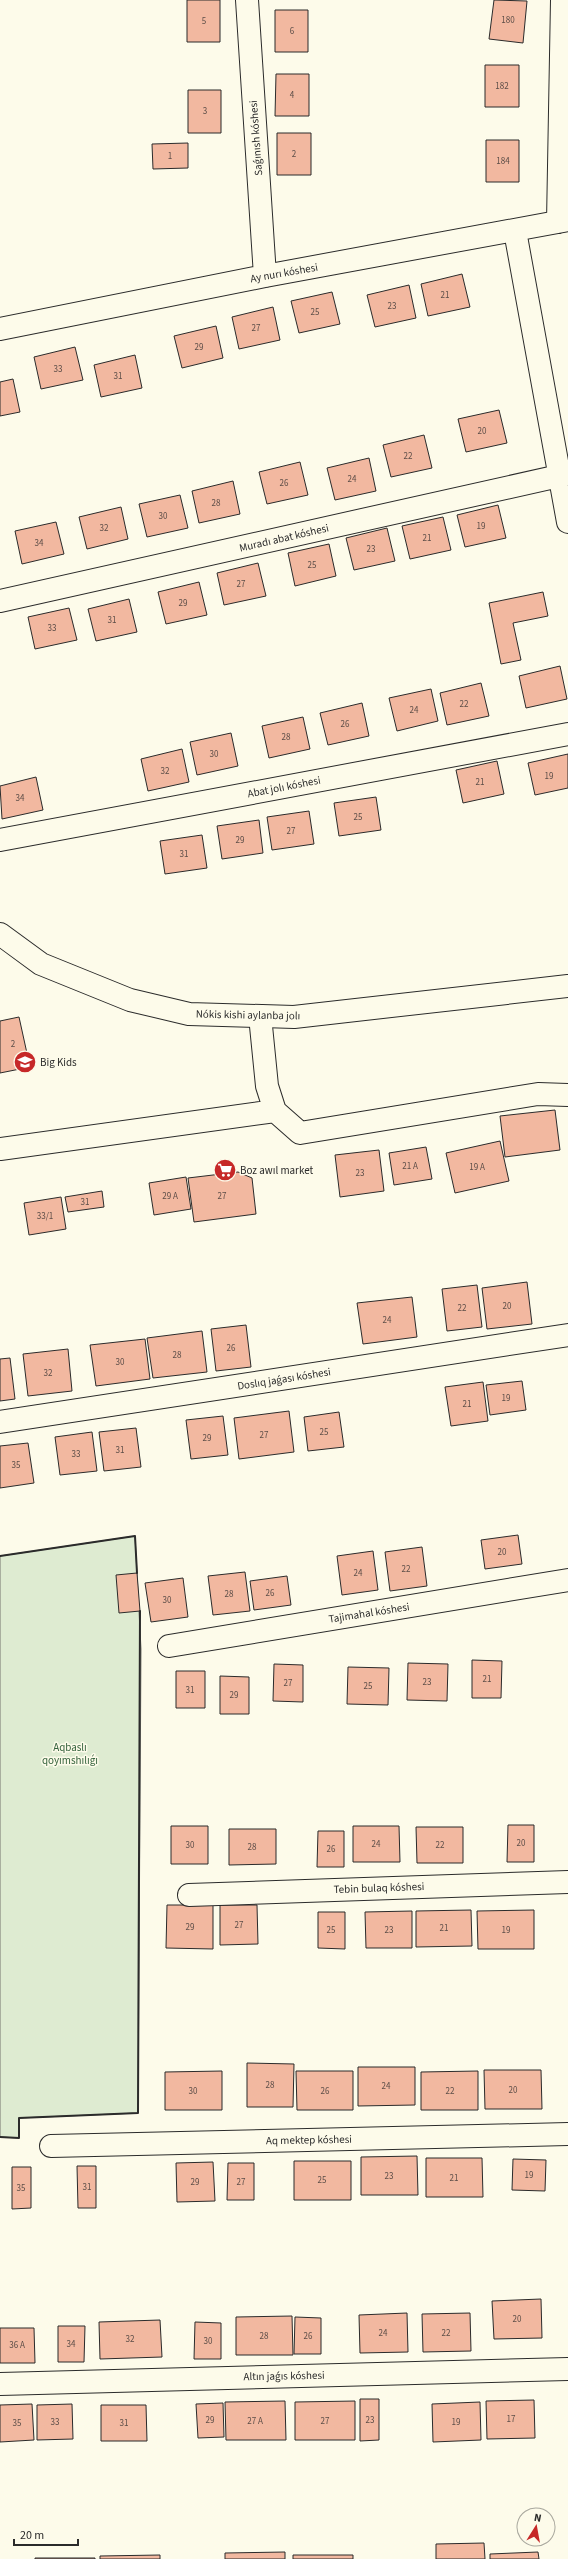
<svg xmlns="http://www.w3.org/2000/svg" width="568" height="2559" font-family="'Source Sans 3',sans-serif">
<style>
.green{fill:#deebd1;stroke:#74746e}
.building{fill:#f2b8a0;stroke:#2b2b2b}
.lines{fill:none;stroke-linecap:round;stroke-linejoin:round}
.minor-casing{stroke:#2b2b2b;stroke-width:24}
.major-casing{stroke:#2b2b2b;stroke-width:24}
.minor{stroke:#fdfbea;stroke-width:22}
.major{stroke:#fdfbea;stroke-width:22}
.wall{stroke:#2b2b2b;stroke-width:2}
.labels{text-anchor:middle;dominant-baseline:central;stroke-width:3;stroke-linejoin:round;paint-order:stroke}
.number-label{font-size:9px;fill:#5d4e48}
.street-label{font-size:11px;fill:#2b2b2b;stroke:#fdfbea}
.poi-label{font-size:11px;fill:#2b2b2b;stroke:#fdfbea;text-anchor:start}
.park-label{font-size:11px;fill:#34623c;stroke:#fdfbea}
</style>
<rect width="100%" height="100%" fill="#fdfbea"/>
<path class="green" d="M135,1536L141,1649L138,2113L19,2118V2138L0,2137V1556Z"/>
<path class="building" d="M187,0H220V42H187Z
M494,0L527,1L523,43L489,39Z
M275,10H308V52H275Z
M485,65H519V107H485Z
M276,74H309V116H275Z
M188,90H221V133H188Z
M277,133H311V175H277Z
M486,140H519V182H486Z
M188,143V168L153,169L152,144Z
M462,274L470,307L428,316L421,284Z
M409,285L416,318L375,327L367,295Z
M332,292L340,324L299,333L291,301Z
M273,307L280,340L239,349L232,317Z
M216,326L223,358L182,368L174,336Z
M75,347L83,380L41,389L34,357Z
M135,355L142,388L101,397L94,365Z
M13,379L20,412L0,416V382Z
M499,410L507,443L466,452L458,419Z
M424,435L432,468L391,477L383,445Z
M369,458L376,491L335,500L327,468Z
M300,462L308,495L267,504L259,472Z
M233,481L240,514L199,523L192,491Z
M180,495L188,528L147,537L139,504Z
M498,505L506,538L465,547L457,515Z
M121,507L128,539L87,549L79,517Z
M443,517L451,550L410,559L402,526Z
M56,522L64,554L22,564L15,531Z
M387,528L395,561L354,570L346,538Z
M329,544L336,576L295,586L288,553Z
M258,563L266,596L224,605L217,573Z
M199,582L207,615L166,624L158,592Z
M543,592L548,616L513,623L521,660L501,664L489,603Z
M129,599L137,632L96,641L88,609Z
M69,608L77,640L35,649L28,617Z
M560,666L567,699L526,708L519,676Z
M481,683L489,716L447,725L440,693Z
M431,689L438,721L397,731L389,698Z
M362,703L369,736L328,745L320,713Z
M303,717L310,749L269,758L262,726Z
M231,733L238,766L197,775L190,742Z
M182,749L189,782L148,791L141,759Z
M568,754V788L535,795L528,763Z
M497,761L504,794L463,803L456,770Z
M36,777L43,810L2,819L0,786Z
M376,797L381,830L339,836L334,803Z
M309,811L314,844L272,850L267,817Z
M259,820L263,853L222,859L217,826Z
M202,835L207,868L165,874L160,841Z
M19,1017L30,1067L0,1073V1021Z
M555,1110L560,1150L505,1157L500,1116Z
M500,1141L509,1181L455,1193L446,1153Z
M426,1147L432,1179L394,1185L389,1153Z
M379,1150L384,1191L340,1197L335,1155Z
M238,1172L252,1178L256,1214L194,1222L188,1178Z
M186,1177L191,1209L154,1215L149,1183Z
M102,1191L104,1207L68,1212L65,1197Z
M61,1197L66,1229L29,1235L24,1203Z
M527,1282L532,1324L487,1329L482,1288Z
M477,1285L482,1327L447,1331L442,1289Z
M412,1297L417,1337L363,1344L357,1303Z
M246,1325L251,1367L216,1371L211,1329Z
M202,1331L207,1372L153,1378L147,1338Z
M145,1339L150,1379L96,1386L90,1345Z
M68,1349L72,1391L28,1396L23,1354Z
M10,1358L15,1399L0,1401V1359Z
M522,1381L526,1410L490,1415L486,1385Z
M483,1382L488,1421L451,1426L445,1387Z
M289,1411L294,1452L239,1459L234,1418Z
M339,1412L344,1447L308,1451L304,1417Z
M223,1416L228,1455L191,1459L186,1420Z
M136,1428L141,1467L104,1471L99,1432Z
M92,1432L97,1471L60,1475L55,1437Z
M28,1443L34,1483L0,1488V1446Z
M518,1535L522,1564L485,1569L481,1540Z
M422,1547L427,1586L390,1591L385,1552Z
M373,1551L378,1590L342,1595L337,1556Z
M245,1572L250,1611L213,1615L208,1576Z
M137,1573L140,1611L119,1613L116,1575Z
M287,1576L291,1605L254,1610L250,1581Z
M183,1578L188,1617L151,1622L145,1583Z
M472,1660L502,1661L501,1698H472Z
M408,1663L448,1664L447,1701L407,1700Z
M274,1664L303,1665V1702L273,1701Z
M348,1667L389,1668L388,1705L347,1704Z
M176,1671H205V1708H176Z
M220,1676L249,1677V1714H220Z
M508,1825H534V1862H507Z
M171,1826H208V1864H171Z
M353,1826H399L400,1862H353Z
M416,1827H463V1863H417Z
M229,1829H276V1864L229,1865Z
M318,1831H344V1867H317Z
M167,1905H213V1949L166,1948Z
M220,1905H257L258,1944L220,1945Z
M471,1910L472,1946L416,1947V1911Z
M534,1910V1949H478L477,1911Z
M412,1911V1948H366L365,1912Z
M318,1912H345V1949L318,1948Z
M247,2063L294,2064L293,2107H247Z
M358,2067H415V2105L358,2106Z
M484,2070H541L542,2109H485Z
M222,2071V2110H165V2072Z
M296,2071H353V2110H297Z
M478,2071V2110H421V2072Z
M417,2156L418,2195H361V2157Z
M426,2158H482L483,2197H426Z
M513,2159L546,2160L545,2191L512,2190Z
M294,2161H351V2200H294Z
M213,2162L215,2201L177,2202L176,2163Z
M228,2163H254V2200H227Z
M77,2166H96V2208H78Z
M12,2167H31V2208L12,2209Z
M541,2299L542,2338L494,2339L492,2301Z
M407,2313L408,2352L360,2353L359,2315Z
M470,2313L471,2351L423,2352L422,2314Z
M292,2316L293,2355H236V2317Z
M295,2317L321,2318V2354H294Z
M160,2320L162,2357L100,2359L99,2322Z
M195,2322L221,2323V2359H194Z
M58,2326H85L84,2362H58Z
M0,2328H34L35,2363H0Z
M360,2399H379V2440L360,2441Z
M534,2400L535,2438L487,2439L486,2401Z
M285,2401L286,2440H226L225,2402Z
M355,2401V2440H295V2402Z
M480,2402L481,2440L433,2442L432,2404Z
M223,2403L224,2437L198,2438L196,2404Z
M32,2404L34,2440L0,2442V2405Z
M72,2404L73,2439L37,2440V2405Z
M101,2405H146L147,2441H101Z
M484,2543L485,2559H436V2544Z
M285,2552V2559H225V2553Z
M538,2552L539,2559H490V2554Z
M160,2555V2559H100V2556Z
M293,2555H353V2559H293Z
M35,2558H95V2559H35Z"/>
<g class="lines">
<g class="minor-casing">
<path id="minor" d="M247,0L265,276
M558,222L562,0
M515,231L568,522
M0,329L265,276L568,220
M0,601L568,474
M0,840L568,734
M260,1016L267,1086L275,1111L300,1133L538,1094L568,1095
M0,1149L275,1111
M0,1422L568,1335
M169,1646L568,1580
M189,1895L568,1882
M51,2146L568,2134
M0,2384L568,2369"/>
</g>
<g class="major-casing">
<path id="major" d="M0,934L41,964L130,1000L189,1014L294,1017L568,986"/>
</g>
<use href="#minor" class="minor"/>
<use href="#major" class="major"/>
<path class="wall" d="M0,1556L135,1536L137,1573
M0,2137L19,2138V2118L138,2113L140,1611"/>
</g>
<defs>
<g id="school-disc" transform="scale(1.15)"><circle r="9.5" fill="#c62828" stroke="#fdfbea"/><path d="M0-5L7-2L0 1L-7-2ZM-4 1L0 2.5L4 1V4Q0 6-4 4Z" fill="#fff"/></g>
<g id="supermarket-disc" transform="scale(1.15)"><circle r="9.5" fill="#c62828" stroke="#fdfbea"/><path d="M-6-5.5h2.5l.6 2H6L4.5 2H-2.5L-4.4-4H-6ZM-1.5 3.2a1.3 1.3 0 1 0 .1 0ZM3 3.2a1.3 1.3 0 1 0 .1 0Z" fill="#fff"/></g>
</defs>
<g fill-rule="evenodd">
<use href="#school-disc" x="25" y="1062"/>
<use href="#supermarket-disc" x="225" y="1170"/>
</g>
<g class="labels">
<g class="number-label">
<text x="508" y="20">180</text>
<text x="204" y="21">5</text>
<text x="292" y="31">6</text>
<text x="502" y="86">182</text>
<text x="292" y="95">4</text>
<text x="205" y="111">3</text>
<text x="294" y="154">2</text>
<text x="170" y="156">1</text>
<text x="503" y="161">184</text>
<text x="445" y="295">21</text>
<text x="392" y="306">23</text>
<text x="315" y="312">25</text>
<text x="256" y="328">27</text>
<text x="199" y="347">29</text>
<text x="58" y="369">33</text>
<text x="118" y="376">31</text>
<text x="482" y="431">20</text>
<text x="408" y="456">22</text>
<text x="352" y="479">24</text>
<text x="284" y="483">26</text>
<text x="216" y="503">28</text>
<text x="163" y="516">30</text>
<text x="481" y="526">19</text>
<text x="104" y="528">32</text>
<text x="427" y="538">21</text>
<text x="39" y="543">34</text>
<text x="371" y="549">23</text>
<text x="312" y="565">25</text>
<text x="241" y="584">27</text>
<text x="183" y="603">29</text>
<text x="112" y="620">31</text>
<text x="52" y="628">33</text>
<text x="464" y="704">22</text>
<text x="414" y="710">24</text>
<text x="345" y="724">26</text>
<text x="286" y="737">28</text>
<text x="214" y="754">30</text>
<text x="165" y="771">32</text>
<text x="549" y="776">19</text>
<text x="480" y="782">21</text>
<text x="20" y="798">34</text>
<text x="358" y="817">25</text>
<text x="291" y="831">27</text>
<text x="240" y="840">29</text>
<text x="184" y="854">31</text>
<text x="13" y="1044">2</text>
<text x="410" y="1166">21 А</text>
<text x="477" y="1167">19 А</text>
<text x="360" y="1173">23</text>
<text x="170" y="1196">29 А</text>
<text x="222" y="1196">27</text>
<text x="85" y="1202">31</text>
<text x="45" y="1216">33/1</text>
<text x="507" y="1306">20</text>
<text x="462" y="1308">22</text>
<text x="387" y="1320">24</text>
<text x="231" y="1348">26</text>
<text x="177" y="1355">28</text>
<text x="120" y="1362">30</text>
<text x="48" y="1373">32</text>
<text x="506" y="1398">19</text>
<text x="467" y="1404">21</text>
<text x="324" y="1432">25</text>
<text x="264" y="1435">27</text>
<text x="207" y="1438">29</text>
<text x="120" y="1450">31</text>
<text x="76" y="1454">33</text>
<text x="16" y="1465">35</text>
<text x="502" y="1552">20</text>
<text x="406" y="1569">22</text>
<text x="358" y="1573">24</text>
<text x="270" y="1593">26</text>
<text x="229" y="1594">28</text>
<text x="167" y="1600">30</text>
<text x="487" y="1679">21</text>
<text x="427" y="1682">23</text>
<text x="288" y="1683">27</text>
<text x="368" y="1686">25</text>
<text x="190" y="1690">31</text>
<text x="234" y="1695">29</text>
<text x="521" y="1843">20</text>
<text x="376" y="1844">24</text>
<text x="190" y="1845">30</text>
<text x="440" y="1845">22</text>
<text x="252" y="1847">28</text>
<text x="331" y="1849">26</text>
<text x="239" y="1925">27</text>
<text x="190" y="1927">29</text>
<text x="444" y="1928">21</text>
<text x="331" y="1930">25</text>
<text x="389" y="1930">23</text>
<text x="506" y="1930">19</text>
<text x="270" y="2085">28</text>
<text x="386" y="2086">24</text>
<text x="513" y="2090">20</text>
<text x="193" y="2091">30</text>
<text x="325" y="2091">26</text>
<text x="450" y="2091">22</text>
<text x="529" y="2175">19</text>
<text x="389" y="2176">23</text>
<text x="454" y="2178">21</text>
<text x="322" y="2180">25</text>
<text x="195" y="2182">29</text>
<text x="241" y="2182">27</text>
<text x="87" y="2187">31</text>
<text x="21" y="2188">35</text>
<text x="517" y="2319">20</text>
<text x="383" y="2333">24</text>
<text x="446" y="2333">22</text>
<text x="264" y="2336">28</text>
<text x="308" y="2336">26</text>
<text x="130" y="2339">32</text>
<text x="208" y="2341">30</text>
<text x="71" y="2344">34</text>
<text x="17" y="2345">36 А</text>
<text x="511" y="2419">17</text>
<text x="210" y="2420">29</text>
<text x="370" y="2420">23</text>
<text x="255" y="2421">27 А</text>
<text x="325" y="2421">27</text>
<text x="55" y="2422">33</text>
<text x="456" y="2422">19</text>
<text x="17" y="2423">35</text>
<text x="124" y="2423">31</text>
</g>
<g class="street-label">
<text transform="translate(256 138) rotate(-94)">Saǵınısh kóshesi</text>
<text transform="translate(284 273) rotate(-10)">Ay nurı kóshesi</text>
<text transform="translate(284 538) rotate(-13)">Muradı abat kóshesi</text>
<text transform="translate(284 787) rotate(-11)">Abat jolı kóshesi</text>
<text transform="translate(248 1015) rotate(1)">Nókis kishi aylanba jolı</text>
<text transform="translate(284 1379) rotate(-9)">Doslıq jaǵası kóshesi</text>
<text transform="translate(369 1613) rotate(-9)">Tajimahal kóshesi</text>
<text transform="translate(379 1888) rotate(-2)">Tebin bulaq kóshesi</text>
<text transform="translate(309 2140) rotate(-1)">Aq mektep kóshesi</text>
<text transform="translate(284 2376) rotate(-1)">Altın jaǵıs kóshesi</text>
</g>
<g class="poi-label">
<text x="40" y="1062">Big Kids</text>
<text x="240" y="1170">Boz awıl market</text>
</g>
<g class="park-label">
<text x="70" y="1747">Aqbaslı<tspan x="70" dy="13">qoyımshılıǵı</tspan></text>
</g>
</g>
<g transform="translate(536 2527) rotate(11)"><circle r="19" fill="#fdfbea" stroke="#a9a89e"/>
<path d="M0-3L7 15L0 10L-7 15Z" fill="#c62828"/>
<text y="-6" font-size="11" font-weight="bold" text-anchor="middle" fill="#2b2b2b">N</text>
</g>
<path d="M14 2539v6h64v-6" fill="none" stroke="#2b2b2b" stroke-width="2"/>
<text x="20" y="2539" font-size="12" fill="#2b2b2b" stroke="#fdfbea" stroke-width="3" paint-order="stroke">20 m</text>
</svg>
